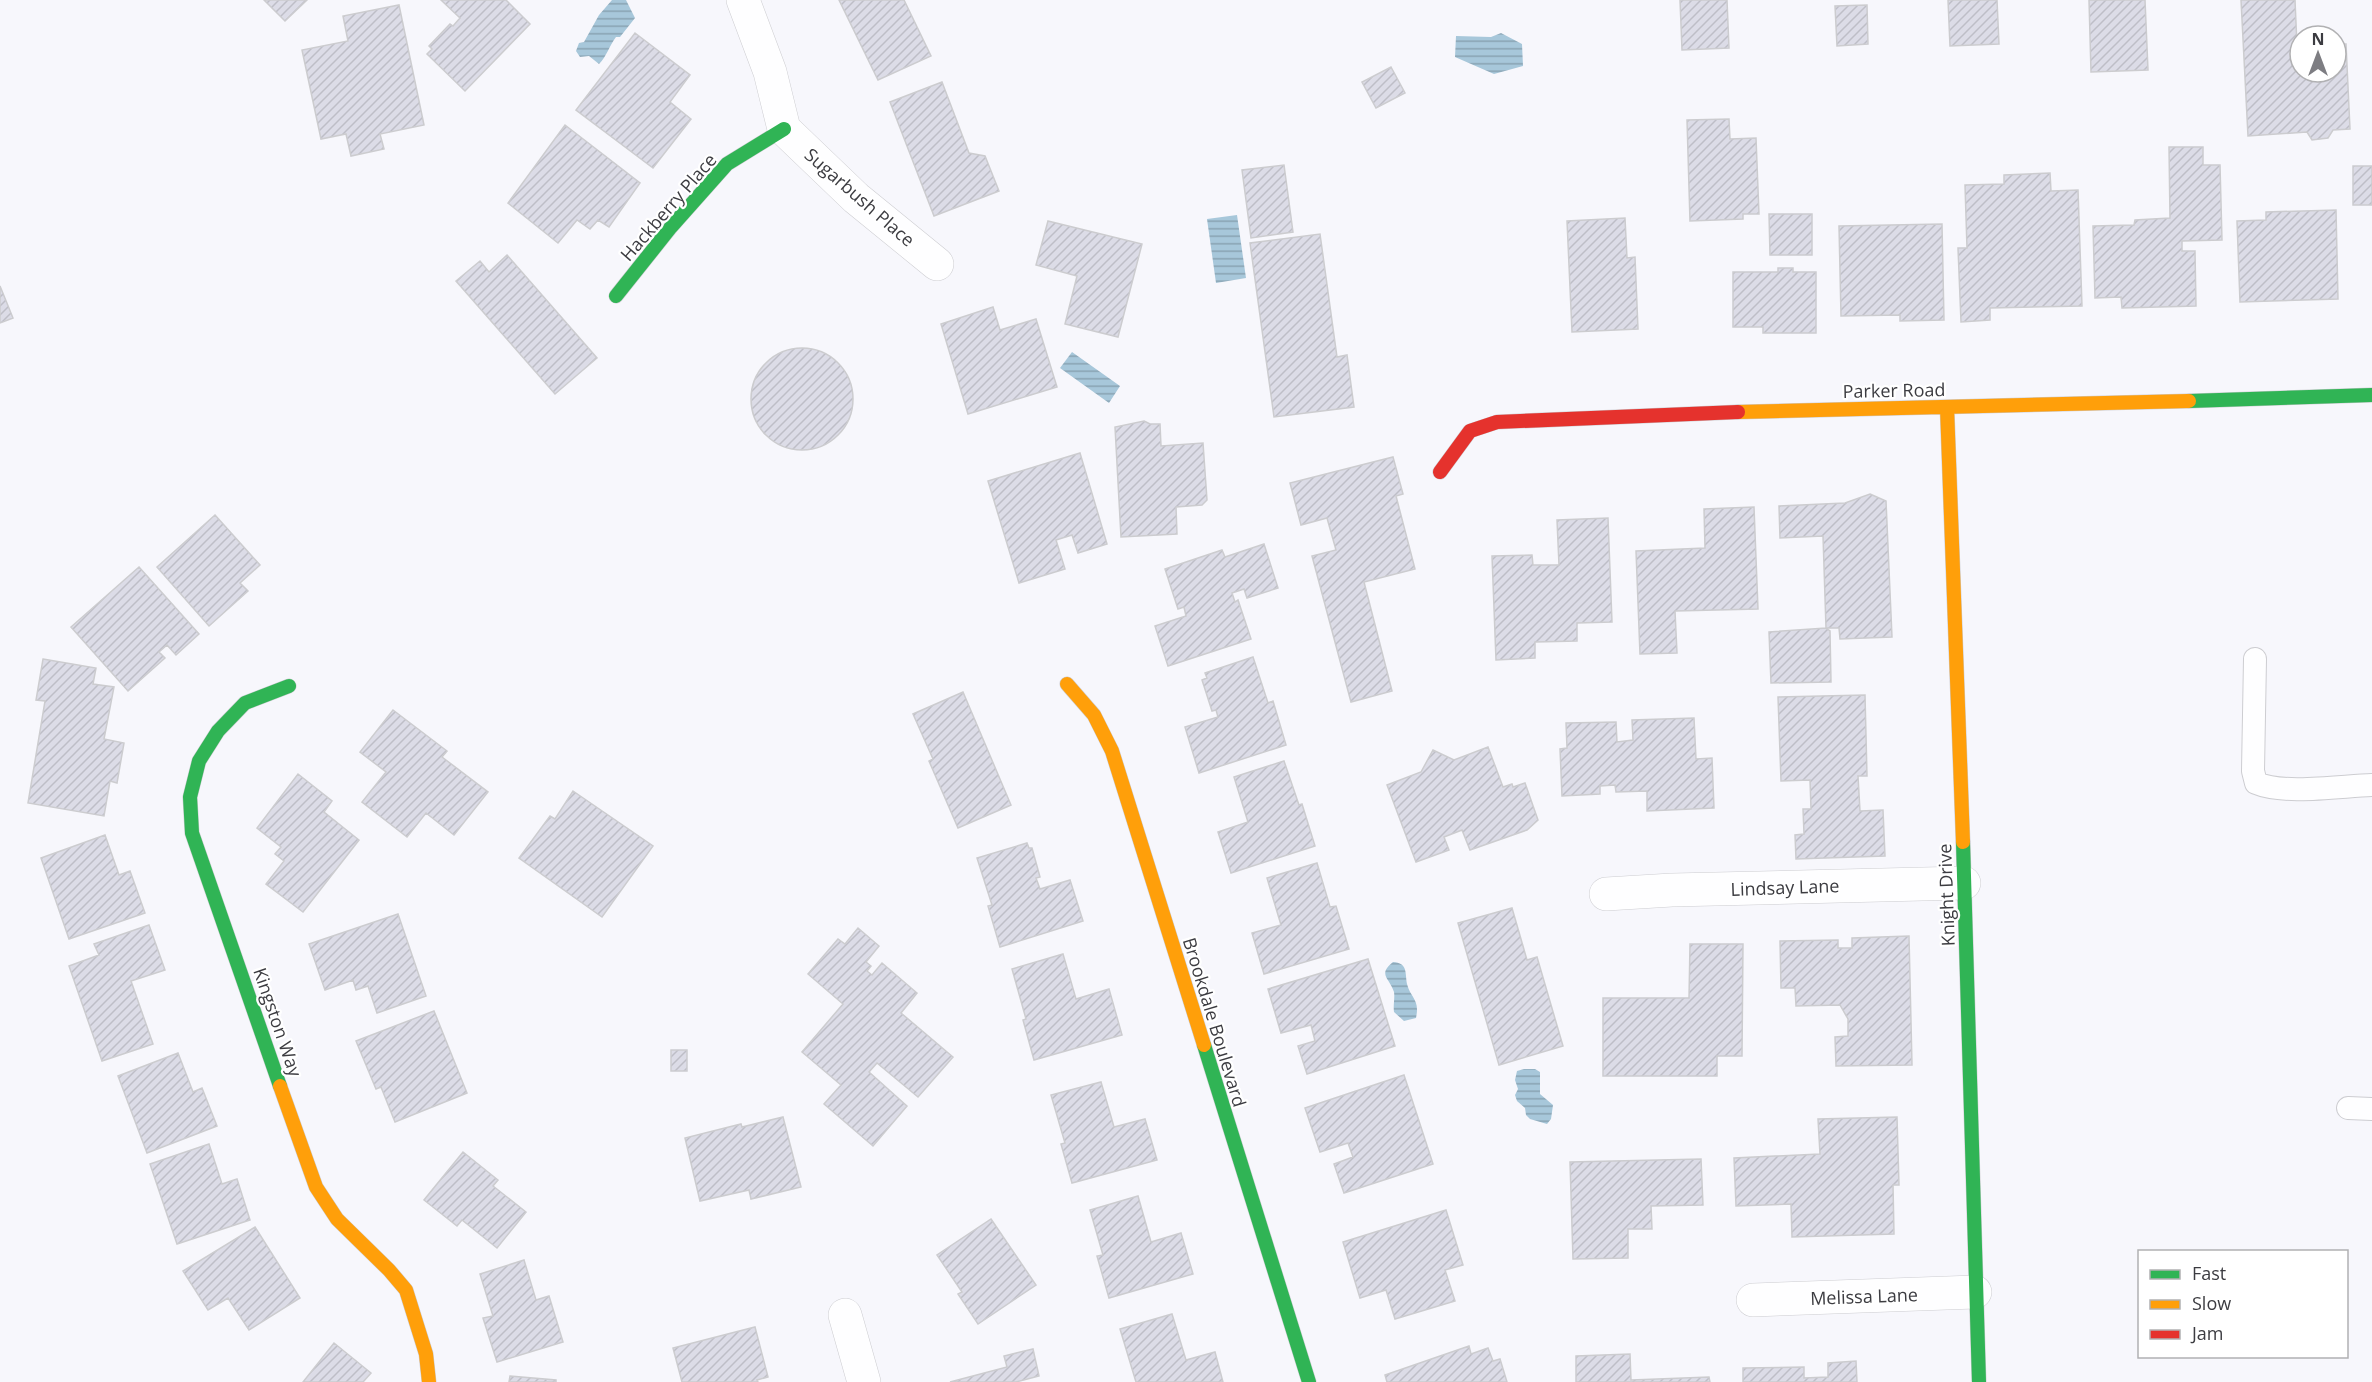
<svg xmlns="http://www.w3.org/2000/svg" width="2372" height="1382" font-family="'Open Sans',sans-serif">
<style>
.water{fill:url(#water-rules)}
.building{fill:url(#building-hatch);stroke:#cccccf;stroke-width:1.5}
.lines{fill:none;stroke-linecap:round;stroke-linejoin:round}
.lane-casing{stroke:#cdcdd1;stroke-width:24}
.street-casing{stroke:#cdcdd1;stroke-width:34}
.fast-casing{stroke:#cdcdd1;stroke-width:15}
.slow-casing{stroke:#cdcdd1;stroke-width:15}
.jam-casing{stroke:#cdcdd1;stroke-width:15}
.lane{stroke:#fefeff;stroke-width:22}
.street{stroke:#fefeff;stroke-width:33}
.fast{stroke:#30b455;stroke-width:14}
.slow{stroke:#ff9f0a;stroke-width:14}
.jam{stroke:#e5322d;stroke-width:14}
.labels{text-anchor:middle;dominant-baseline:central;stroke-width:4.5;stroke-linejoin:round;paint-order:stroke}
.street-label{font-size:18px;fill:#3c3c41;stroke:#fff}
</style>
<defs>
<pattern id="water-rules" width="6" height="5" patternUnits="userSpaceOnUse" patternTransform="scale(1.5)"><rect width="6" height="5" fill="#a7c7da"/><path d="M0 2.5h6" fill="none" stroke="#89a3b2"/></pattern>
<pattern id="building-hatch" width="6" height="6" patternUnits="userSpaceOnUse" patternTransform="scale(1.5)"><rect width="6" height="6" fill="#dcdce7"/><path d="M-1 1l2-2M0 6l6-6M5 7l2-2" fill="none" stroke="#bebec7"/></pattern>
</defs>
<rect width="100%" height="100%" fill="#f7f7fc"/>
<path class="water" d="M626,0L635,18L620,37H616C609,46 607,56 599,64L589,56L580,57L576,51L579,43L584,42L599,15L612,0Z
M1501,33L1522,44L1523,66L1494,74L1455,57L1456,36L1491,37Z
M1237,215L1246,278L1216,283L1207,219Z
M1072,352L1120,386L1109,403L1060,368Z
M1393,962C1408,963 1405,973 1407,984C1411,999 1420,999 1416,1018L1404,1021L1394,1012C1393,1005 1395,998 1394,992C1390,978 1377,975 1393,962Z
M1524,1069H1535L1540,1072V1094L1553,1105L1551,1119L1547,1124L1530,1119L1526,1115L1525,1108L1517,1101L1515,1095L1518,1089L1515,1080L1517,1071Z"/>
<path class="building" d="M264,0H307L285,21Z
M441,0H506L530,24L465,91L427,54L432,49L429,46L450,24L453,26L460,18Z
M839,0H904L931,56L878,80Z
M1680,0H1727L1729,48L1682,50Z
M1948,0H1997L1999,44L1950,46Z
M2089,0H2145L2148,70L2091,72Z
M2241,0H2295L2297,46H2300V72H2336V44H2346L2350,129L2333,130L2328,138L2312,140L2307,132L2248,136Z
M399,5L424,125L380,134L384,149L351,156L346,134L321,139L302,50L348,41L343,16Z
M1867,5L1868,44L1837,46L1835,6Z
M635,33L690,75L670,102L691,119L653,168L576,110Z
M1391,67L1405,93L1376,108L1362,82Z
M942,82L969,153L985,156L999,191L934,216L890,102Z
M1729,119L1730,139L1756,138L1759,214H1743V219L1690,221L1687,120Z
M565,125L640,183L609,227L598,220L590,229L577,220L558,243L508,203Z
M2169,147H2203V165H2220L2222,240L2182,241V251H2195L2196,306L2122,308L2121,297L2095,298L2093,226L2134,225L2135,220L2170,218Z
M1284,165L1293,232L1251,238L1242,170Z
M2353,166H2372V205H2353Z
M2050,173L2051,191L2078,190L2082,306L1990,308V320L1961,322L1958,248H1967L1965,185L2004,184V175Z
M2336,210L2338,299L2240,302L2237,221L2266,220V212Z
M1769,214H1812V255H1770Z
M1625,218L1627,258L1635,257L1638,329L1572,332L1567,221Z
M1048,221L1142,244L1118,337L1065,324L1077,276L1036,265Z
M1942,224L1944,320L1900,321V315L1841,316L1839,226Z
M1320,234L1337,357L1347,355L1354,407L1274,417L1250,243Z
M507,255L597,358L555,394L456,281L480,261L489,272Z
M1778,268H1793V272H1816V333H1763V327H1733V272H1778Z
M0,286L13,318L0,323Z
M993,307L1000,330L1036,319L1057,387L968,414L941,324Z
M751 399a51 51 0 1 1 102 0a51 51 0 1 1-102 0Z
M1144,421L1150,424H1160L1161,446L1203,443L1207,500L1202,505L1176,507L1177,534L1121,537L1115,427Z
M1080,453L1107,544L1078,553L1072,535L1056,540L1065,569L1019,583L988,481Z
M1393,457L1403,494L1396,496L1415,569L1364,582L1392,691L1351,702L1312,556L1336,550L1327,518L1301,525L1290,483Z
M1870,494L1886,501L1892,637L1840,639L1839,628H1826L1823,536L1780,538L1779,506L1845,503Z
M1754,507L1758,609L1675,611L1677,653L1640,654L1636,551L1705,548L1704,509Z
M215,515L260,565L240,583L248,591L209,626L157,567Z
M1608,518L1612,622L1577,623V641L1535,642V658L1496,660L1492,556L1532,555L1533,565H1559L1557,520Z
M1264,544L1278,588L1247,598L1244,589L1232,593L1235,602L1238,600L1251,639L1168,666L1155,626L1186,616L1184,607L1178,609L1165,569L1222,550L1225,557Z
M139,567L199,634L176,655L167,645L159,652L165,658L128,691L71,627Z
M1826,628L1830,631L1831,682L1771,683L1769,632Z
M1253,657L1268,703L1273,701L1286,745L1199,773L1185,727L1218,717L1216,710L1212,711L1202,680L1207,678L1205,673Z
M43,659L96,668L93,684L114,687L104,739L124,743L117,783L110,781L104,816L28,803L45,701L36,700Z
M963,692L1011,805L958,828L929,761L933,759L913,714Z
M1865,695L1867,776H1858L1860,811L1883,810L1885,856L1796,859L1795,835L1804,834L1803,809H1811L1810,780L1781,781L1778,697Z
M393,710L447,751L442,757L488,792L454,835L426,813L407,837L362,802L386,772L360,752Z
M1694,718L1696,759L1712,758L1714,808L1647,811V791L1616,792L1615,785L1600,786V794L1562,796L1560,749L1567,748L1566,723L1616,722L1617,742L1633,740L1632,720Z
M1488,747L1503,787L1512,784L1513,787L1525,783L1538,820L1527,830L1470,850L1462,830L1444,837L1449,850L1416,862L1387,785L1421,772L1433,750L1454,760Z
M1284,761L1299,805L1302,804L1315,846L1231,873L1218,832L1248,822L1234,777Z
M298,774L332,801L324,812L359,840L303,912L266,884L284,861L275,854L281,847L257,828Z
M573,791L653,846L602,917L519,858L550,816L555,819Z
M105,835L119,875L130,871L145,913L69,939L41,858Z
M1027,843L1029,848H1032L1040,877L1036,878L1040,889L1070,880L1083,921L1000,947L988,906L992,905L977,858Z
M1317,863L1330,907L1336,906L1349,949L1264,974L1252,933L1281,925L1267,878Z
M1512,908L1527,960L1537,957L1563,1046L1499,1065L1458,923Z
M398,914L426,996L377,1013L368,986L356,990L353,980L325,990L309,944Z
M149,925L165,970L131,981L153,1044L102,1061L69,966L99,955L94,944Z
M858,928L879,946L866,962L871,966L867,971L872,975L882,963L917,993L901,1013L953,1057L918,1097L877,1063L869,1072L907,1106L873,1146L824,1104L841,1085L802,1052L843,1004L808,974L838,939L845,944Z
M1909,936L1912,1065L1836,1066L1835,1037L1848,1036V1019L1840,1005L1796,1006L1795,988H1781L1780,941L1838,940V948H1852V938Z
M1690,944H1743L1742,1056H1717V1076H1603V998H1689Z
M1063,954L1076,999L1109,989L1122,1035L1034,1060L1023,1020L1026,1019L1012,969Z
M1368,959L1395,1046L1307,1074L1298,1046L1315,1041L1311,1025L1281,1033L1268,989Z
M434,1011L467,1093L395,1122L381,1087L376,1089L356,1041Z
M671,1050H687V1071H671Z
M178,1053L193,1092L202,1088L217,1126L147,1153L118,1076Z
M1404,1075L1433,1164L1344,1193L1334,1164L1353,1157L1348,1143L1320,1152L1305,1108Z
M1101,1082L1114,1127L1145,1119L1157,1160L1072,1183L1061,1144L1065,1143L1051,1095Z
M783,1117L801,1187L751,1199L749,1190L700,1201L685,1138L741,1124L742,1127Z
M1897,1117L1899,1185H1893L1894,1234L1792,1237L1791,1204L1736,1206L1734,1158L1820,1154L1818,1119Z
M209,1144L222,1184L237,1179L250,1220L177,1244L150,1164Z
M463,1152L498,1180L493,1186L526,1212L497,1248L462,1220L457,1226L424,1200Z
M1701,1159L1703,1205L1651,1206L1652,1229H1628V1258L1573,1259L1570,1162Z
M1138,1196L1151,1242L1181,1233L1193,1274L1109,1298L1097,1256L1103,1255L1090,1210Z
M1446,1210L1463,1265L1445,1270L1455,1301L1395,1319L1386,1290L1360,1298L1343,1242Z
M991,1219L1036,1285L978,1324L958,1294L962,1292L937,1255Z
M255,1227L300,1298L249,1330L228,1298L208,1310L183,1271Z
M524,1260L536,1300L549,1296L563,1342L497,1362L483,1318L493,1316L480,1274Z
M1172,1314L1186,1360L1215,1352L1223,1382H1136L1120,1329Z
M755,1327L768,1377L757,1380L758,1382H682L673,1348Z
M334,1343L371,1373L363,1382H303Z
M1469,1346L1471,1354L1488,1348L1493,1361L1500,1359L1507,1382H1387L1385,1375Z
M1033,1349L1039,1376L1016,1382H950L1007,1367L1004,1356Z
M1630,1354L1631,1380L1709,1377L1710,1382H1576V1356Z
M1856,1361L1857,1382H1743V1368L1804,1367V1378L1828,1377V1363Z
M510,1376L556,1380V1382H509Z"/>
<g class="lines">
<g class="lane-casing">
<path id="lane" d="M2255,659L2253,771L2256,783C2284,795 2341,786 2372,785
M2348,1108L2372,1109"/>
</g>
<g class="street-casing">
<path id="street" d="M743,0L770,72L784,129L856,198L937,264
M1606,894L1672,890L1964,883
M1753,1300L1975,1292
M845,1315L864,1382"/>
</g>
<g class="fast-casing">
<path id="fast" d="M616,296L671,227L727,164L784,129
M2189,401L2372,395
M1963,842L1979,1382
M1204,1045L1309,1382
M280,1086L192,833L190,797L199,761L218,731L245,703L289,686"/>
</g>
<g class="slow-casing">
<path id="slow" d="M1947,407L1963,842
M1738,412L2189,401
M1067,684L1094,715L1112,751L1204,1045
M280,1086L316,1187L337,1219L389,1270L406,1290L426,1354L429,1382"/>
</g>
<g class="jam-casing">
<path id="jam" d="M1440,472L1470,431L1497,422L1738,412"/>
</g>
<use href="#lane" class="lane"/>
<use href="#street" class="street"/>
<use href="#fast" class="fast"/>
<use href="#slow" class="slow"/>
<use href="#jam" class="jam"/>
</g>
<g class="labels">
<g class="street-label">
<text transform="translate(860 197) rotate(41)">Sugarbush Place</text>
<text transform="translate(668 207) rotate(-49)">Hackberry Place</text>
<text transform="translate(1894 390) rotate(-1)">Parker Road</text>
<text transform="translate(1785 887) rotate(-2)">Lindsay Lane</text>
<text transform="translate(1946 895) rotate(-92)">Knight Drive</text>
<text transform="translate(278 1022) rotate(71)">Kingston Way</text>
<text transform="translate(1215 1022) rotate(73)">Brookdale Boulevard</text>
<text transform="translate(1864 1296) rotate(-2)">Melissa Lane</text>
</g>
</g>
<rect x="2138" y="1250" width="210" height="108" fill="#ffffff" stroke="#b1b1b3" stroke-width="1.5"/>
<rect x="2150" y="1270" width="30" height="9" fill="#30b455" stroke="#b1b1b3" stroke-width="1.5"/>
<text x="2192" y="1280" font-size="18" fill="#3c3c41">Fast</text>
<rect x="2150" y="1300" width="30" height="9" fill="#ff9f0a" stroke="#b1b1b3" stroke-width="1.5"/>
<text x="2192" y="1310" font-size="18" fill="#3c3c41">Slow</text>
<rect x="2150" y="1330" width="30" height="9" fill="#e5322d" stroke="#b1b1b3" stroke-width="1.5"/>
<text x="2192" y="1340" font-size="18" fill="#3c3c41">Jam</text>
<g transform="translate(2318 54)"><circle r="28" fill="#ffffff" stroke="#b1b1b3" stroke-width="1.5"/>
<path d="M0-4.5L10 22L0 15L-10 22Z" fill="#7d7d82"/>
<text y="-9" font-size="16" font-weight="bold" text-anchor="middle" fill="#3c3c41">N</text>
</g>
</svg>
